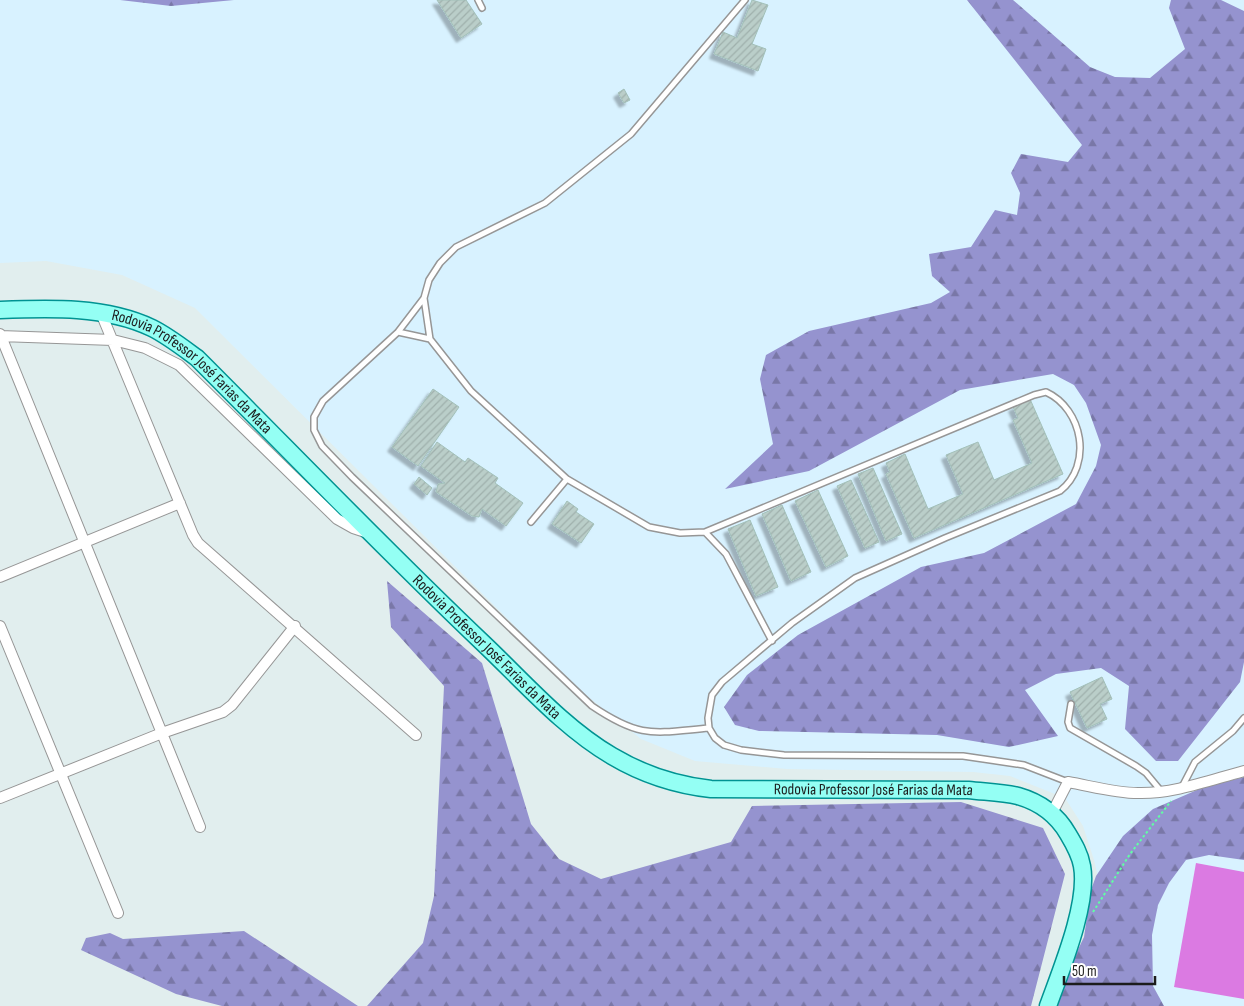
<svg xmlns="http://www.w3.org/2000/svg" width="1244" height="1006" font-family="'Sofia Sans Condensed',sans-serif">
<style>
.education{fill:#d8f2ff}
.forest{fill:url(#forest-firs)}
.pitch{fill:#db7ae2}
.building{fill:url(#building-hatch);stroke:#a2c0b9;filter:url(#shadow)}
.lines{fill:none;stroke-linecap:round;stroke-linejoin:round}
.service-casing{stroke:#969696;stroke-width:8}
.minor-casing{stroke:#969696;stroke-width:12}
.primary-casing{stroke:#009392;stroke-width:19}
.path{stroke:#60ffa4;stroke-width:2;stroke-dasharray:2.5 2.5;stroke-linecap:butt}
.service{stroke:#fff;stroke-width:5}
.minor{stroke:#fff;stroke-width:10}
.primary{stroke:#94fff4;stroke-width:16}
.labels{text-anchor:middle;dominant-baseline:central;stroke-width:4.5;stroke-linejoin:round;paint-order:stroke}
.street-label{font-size:16px;fill:#1c1c1c;stroke:#fff}
</style>
<defs>
<pattern id="forest-firs" width="22" height="20" patternUnits="userSpaceOnUse" patternTransform="scale(1.25)"><rect width="22" height="20" fill="#9593cf"/><path d="M5 1l3.5 6h-7zM16 11l3.5 6h-7z" fill="#7977a7"/></pattern>
<pattern id="building-hatch" width="6" height="6" patternUnits="userSpaceOnUse" patternTransform="scale(1.25)"><rect width="6" height="6" fill="#bacec9"/><path d="M-1 1l2-2M0 6l6-6M5 7l2-2" fill="none" stroke="#9fb0ac"/></pattern>
<filter id="shadow"><feDropShadow dx="-4.5" dy="4.5" stdDeviation="1" flood-color="#0004"/></filter>
</defs>
<rect width="100%" height="100%" fill="#e1eeee"/>
<path class="education" d="M0,0H1244V1006H1071L1104,903L1094,860L1083,826L1065,798L1010,776L973,772L787,769L695,761L641,739L578,689L195,308L122,275L46,261L0,263Z"/>
<path class="forest" d="M120,0H234L171,6Z
M967,0H1013L1090,67L1115,77L1150,78L1185,49L1169,8L1171,0H1221L1244,11V662L1240,682L1178,761H1156L1125,729L1129,686L1101,668L1056,674L1025,690L1058,736L1009,747L937,735L759,731L735,725L724,707L747,675L798,635L921,567L984,553L1076,504L1096,466L1101,445L1086,403L1074,385L1053,374L960,390L809,471L725,489L773,444L760,379L766,355L809,331L931,303L950,292L932,276L929,254L971,247L995,210L1017,215L1020,193L1011,173L1021,154L1068,162L1082,145Z
M387,581L482,663L531,824L559,859L601,879L731,842L752,806L961,802L1043,828L1065,874L1031,1006H367L423,943L434,896L444,686L391,627Z
M1244,777V860L1209,855L1186,860L1169,883L1158,905L1152,935L1153,986L1164,1006H1056L1064,979L1084,937L1091,890L1096,876L1123,836L1153,809L1204,787Z
M244,931L358,1006H222L176,994L81,950L86,938L110,933L123,939Z"/>
<path class="pitch" d="M1196,863L1244,872V999L1174,987Z"/>
<path class="building" d="M437,0H466L482,24L461,38Z
M752,0L768,5L752,44L766,49L758,71L714,54L723,32L737,38Z
M624,89L630,100L624,103L618,93Z
M433,389L459,407L418,466L392,447Z
M1030,399L1063,474L914,538L886,474L890,472L886,463L905,454L928,509L963,494L946,455L978,442L994,480L1032,463L1013,420L1018,418L1013,407Z
M437,442L465,462L468,458L498,478L495,483L523,503L506,526L482,509L479,517L472,516L436,492L438,484L445,483L421,466Z
M873,468L902,534L886,541L858,474Z
M419,477L432,488L427,495L414,484Z
M851,480L879,542L865,548L837,486Z
M818,490L848,556L826,567L795,501Z
M567,501L578,509L576,512L594,524L581,543L552,524Z
M782,505L811,572L791,581L762,514Z
M750,520L778,587L756,596L728,529Z
M1102,677L1112,699L1100,704L1107,719L1087,728L1070,692Z"/>
<g class="lines">
<g class="service-casing">
<path id="service" d="M478,0L482,8
M424,298L430,339
M398,332L430,339L471,391L567,479
M531,522L567,479L649,527L680,533L705,532L726,554L772,641
M705,532L1034,395L1046,392C1083,409 1093,465 1060,491L945,538L855,578L792,623L722,682L712,695L708,718L709,728L715,738L724,745L741,750L784,755L963,756L1024,765L1068,782
M1071,704L1068,722L1070,728L1136,766L1146,773L1161,791
M709,728C653,733 641,739 592,706L352,477L322,446L314,430V417L323,401L398,332L424,298L429,280L440,263L456,247L545,203L631,134L745,0
M1182,787L1195,762L1233,731L1244,718"/>
</g>
<g class="minor-casing">
<path id="minor" d="M101,313L193,535L198,543L416,735
M0,334L200,827
M0,336L113,340L145,348L179,365L337,519L353,528L368,533
M0,577L180,503
M0,626L118,913
M0,798L162,733L223,712L232,705L295,626
M1052,813L1068,782C1091,786 1115,793 1138,793C1173,794 1210,780 1244,771"/>
</g>
<g class="primary-casing">
<g id="primary">
<path id="s1" d="M0,310C50,308 106,306 152,328C168,336 182,347 197,358C292,453 386,551 484,644C524,682 564,728 612,756C644,775 675,785 711,789L968,790C985,792 1002,792 1018,796C1039,802 1057,815 1068,834C1074,844 1080,854 1082,866C1089,903 1061,970 1048,1006"/>
</g>
</g>
<path class="path" d="M1093,912L1130,854L1171,801"/>
<use href="#service" class="service"/>
<use href="#minor" class="minor"/>
<use href="#primary" class="primary"/>
</g>
<g class="labels">
<g class="street-label">
<text stroke="none"><textPath href="#s1" startOffset="212">Rodovia Professor José Farias da Mata</textPath></text>
<text stroke="none"><textPath href="#s1" startOffset="618">Rodovia Professor José Farias da Mata</textPath></text>
<text stroke="none"><textPath href="#s1" startOffset="1052">Rodovia Professor José Farias da Mata</textPath></text>
</g>
</g>
<path d="M1064 976v8h91v-8" fill="none" stroke="#1c1c1c" stroke-width="2.5"/>
<text x="1072" y="976" font-size="15" fill="#1c1c1c" stroke="#ffffff" stroke-width="4" paint-order="stroke">50 m</text>
</svg>
